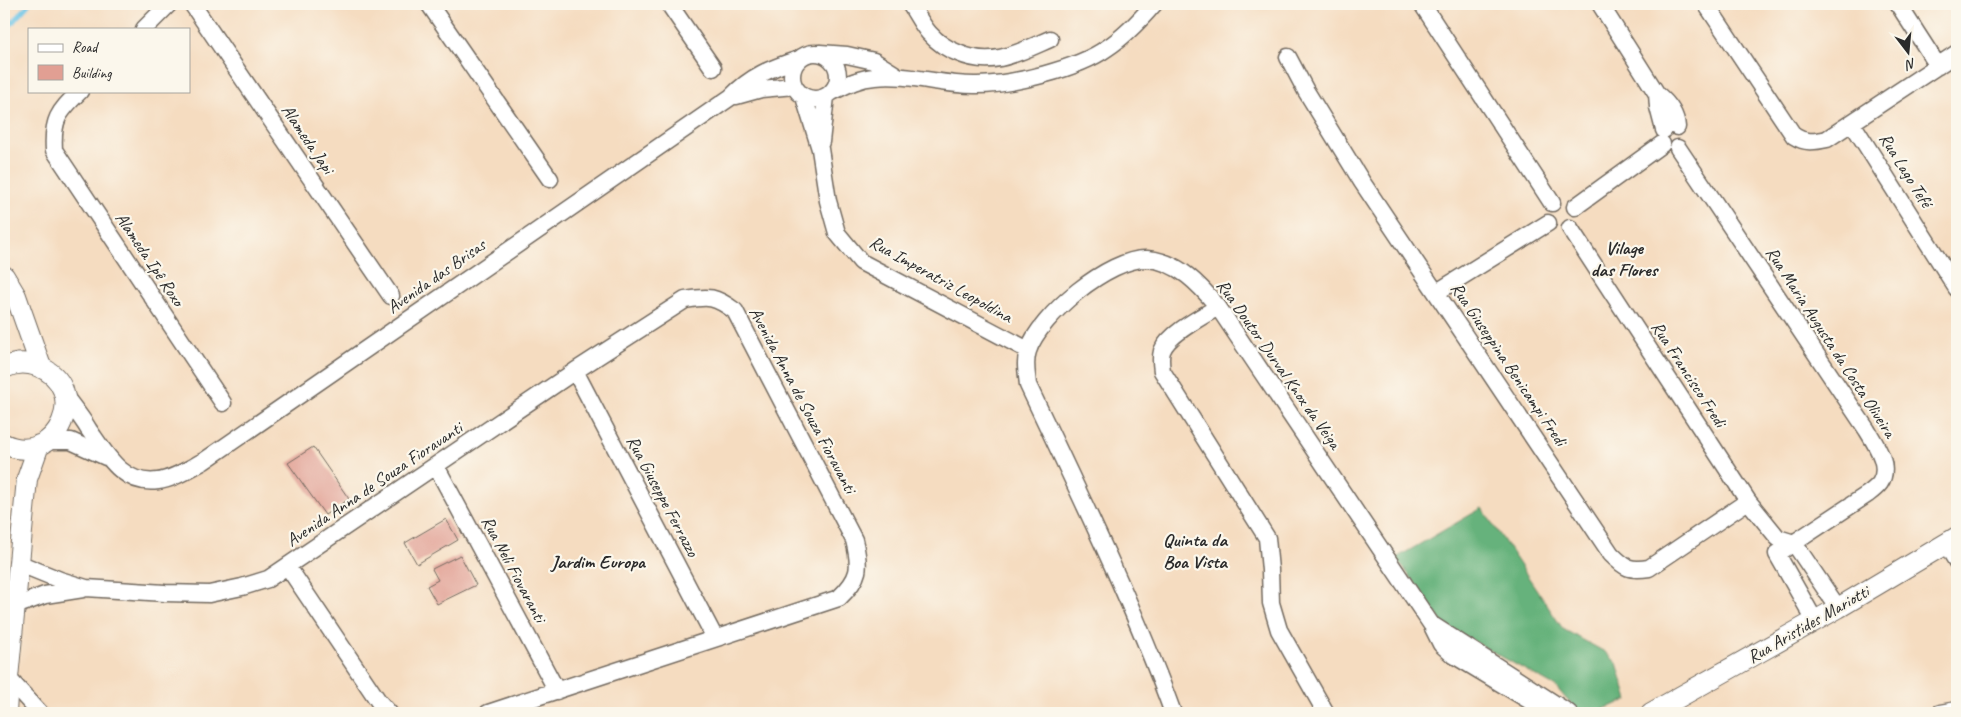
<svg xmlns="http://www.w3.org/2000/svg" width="1961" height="717" font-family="Caveat,sans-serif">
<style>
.forest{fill:#66b27b;stroke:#486e53}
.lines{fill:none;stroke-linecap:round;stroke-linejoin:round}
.stream{stroke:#68c3e6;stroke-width:4.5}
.building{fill:#e19f93}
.minor-casing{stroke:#72695f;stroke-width:19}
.tertiary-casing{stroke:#72695f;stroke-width:22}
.minor{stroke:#fff;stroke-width:16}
.tertiary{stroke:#fff;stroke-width:20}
.labels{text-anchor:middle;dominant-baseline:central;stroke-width:4.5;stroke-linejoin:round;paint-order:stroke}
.street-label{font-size:18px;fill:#2b2b2b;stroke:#fbf7ec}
.neighbourhood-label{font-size:19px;font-weight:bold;fill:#2b2b2b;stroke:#fbf7ec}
</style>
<rect width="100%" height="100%" fill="#fbf7ec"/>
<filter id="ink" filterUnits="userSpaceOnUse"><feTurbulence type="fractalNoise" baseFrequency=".02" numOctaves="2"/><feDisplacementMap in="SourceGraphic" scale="10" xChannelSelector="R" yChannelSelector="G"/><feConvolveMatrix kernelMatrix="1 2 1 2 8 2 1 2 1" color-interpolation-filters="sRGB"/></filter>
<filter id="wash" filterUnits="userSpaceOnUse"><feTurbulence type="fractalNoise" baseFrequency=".0096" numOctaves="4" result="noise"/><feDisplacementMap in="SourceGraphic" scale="20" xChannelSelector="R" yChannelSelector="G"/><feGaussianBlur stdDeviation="1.12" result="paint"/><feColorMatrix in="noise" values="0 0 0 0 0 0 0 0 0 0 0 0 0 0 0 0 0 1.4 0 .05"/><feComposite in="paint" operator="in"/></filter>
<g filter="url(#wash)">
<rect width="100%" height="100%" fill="#f5dcc0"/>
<path class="forest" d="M1482,508L1563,629L1605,652L1617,663L1628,700L1592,713L1574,708L1556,687L1443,624L1418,587L1396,558Z"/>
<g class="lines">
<path class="stream" d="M4,32L29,4"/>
</g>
<g id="blocks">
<path class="building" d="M313,447L349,499L325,515L288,463Z
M446,519L458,540L417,564L405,543Z
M460,555L476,585L437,604L427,586L438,580L432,569Z"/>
</g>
</g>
<g filter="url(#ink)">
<use href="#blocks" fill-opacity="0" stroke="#72695f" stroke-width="1"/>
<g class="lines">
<g class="minor-casing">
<path id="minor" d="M192,4L391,296
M429,4L550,179
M669,4L713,68
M910,4C916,13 922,25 929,33C937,42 947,49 958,53C992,68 1018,53 1050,39
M1422,4L1552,203
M1600,4L1657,94C1668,103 1676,113 1677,127
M1706,4L1794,136C1805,143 1814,142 1827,139L1957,53
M1898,4L1938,66
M144,29L169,4
M792 76a23 23 0 1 1 46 0a23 23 0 1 1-46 0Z
M820,53L847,55L874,61L898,76
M1288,57L1306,91L1362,182L1611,554C1625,568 1629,571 1649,568L1748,501
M80,91C59,112 52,118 54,150L223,403
M832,92C846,85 859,78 875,77C909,73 943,86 977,85C1012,85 1078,69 1107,48C1124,37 1141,19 1154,4
M1657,94L1658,107L1664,130
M736,96L761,89L794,86
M804,97L820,149L828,201L837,233L861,262L1028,350
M1852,123L1957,289
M821,142L826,96
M1678,148L1867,430C1876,445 1891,466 1880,483C1877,487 1872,491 1868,494L1777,554
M1575,207L1662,144
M1570,228L1748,501L1778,538L1794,543
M1437,292L1548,223
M1218,307C1203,316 1168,334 1162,351C1160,358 1161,364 1162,371L1267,538L1270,570L1271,603L1279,630L1326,713
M575,371L715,638
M64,395C73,407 82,418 89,430C106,454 123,486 158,481C174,479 190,468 204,461L731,97C751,76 771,68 799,59
M48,441H71L106,457
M436,466L557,691
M1794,543L1838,608
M1946,544L1957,562
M1777,554L1815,621
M18,563L60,580L86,588L165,593L209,594L242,587L268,579L575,371L685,300C709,296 715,296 735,311L854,540C861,568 860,578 839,598L488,713
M288,567L379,702L389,713
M15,606L45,595L83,589
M1431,624L1569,713
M8,678L40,713
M1173,713C1132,601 1079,493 1028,385C1027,374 1024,362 1028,351C1039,316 1110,257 1147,259C1178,261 1200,285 1218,307L1431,624L1441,644L1452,654L1550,713
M1940,713L1957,710"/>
</g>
<g class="tertiary-casing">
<path id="tertiary" d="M4,276L16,296L41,367
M4,368C14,363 26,362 37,366C93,386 58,469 4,444
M6,713L8,678L27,479L39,445
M1651,713L1838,608L1957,537"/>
</g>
<use href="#minor" class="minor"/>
<use href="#tertiary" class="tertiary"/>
</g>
</g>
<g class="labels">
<g class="street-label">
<text transform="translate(308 139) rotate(56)">Alameda Japi</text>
<text transform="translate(1906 170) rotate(58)">Rua Lago Tefé</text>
<text transform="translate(150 259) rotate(56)">Alameda Ipê Roxo</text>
<text transform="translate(436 276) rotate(-35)">Avenida das Brisas</text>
<text transform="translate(941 279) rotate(29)">Rua Imperatriz Leopoldina</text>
<text transform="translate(1831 342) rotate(57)">Rua Maria Augusta da Costa Oliveira</text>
<text transform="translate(1279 364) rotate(55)">Rua Doutor Durval Knox da Veiga</text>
<text transform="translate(1509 364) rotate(56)">Rua Giuseppina Benicampi Fredi</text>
<text transform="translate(1689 374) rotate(57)">Rua Francisco Fredi</text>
<text transform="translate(803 400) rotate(62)">Avenida Anna de Souza Fioravanti</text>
<text transform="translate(374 484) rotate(-34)">Avenida Anna de Souza Fioravanti</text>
<text transform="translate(663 496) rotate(62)">Rua Giuseppe Ferrazzo</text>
<text transform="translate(514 569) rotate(62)">Rua Neli Fiovaranti</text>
<text transform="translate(1808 624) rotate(-30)">Rua Aristides Mariotti</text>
</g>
<g class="neighbourhood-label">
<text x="1624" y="248">Vilage<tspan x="1624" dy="22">das Flores</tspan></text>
<text x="1195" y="540">Quinta da<tspan x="1195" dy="22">Boa Vista</tspan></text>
<text x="598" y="562">Jardim Europa</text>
</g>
</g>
<rect width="1961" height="717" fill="none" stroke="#fbf7ec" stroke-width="20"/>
<rect x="28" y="28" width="162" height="65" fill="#fbf7ec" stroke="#a8a59f"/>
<rect x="38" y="44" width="25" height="8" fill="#ffffff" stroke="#a8a59f"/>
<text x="72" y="52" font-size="15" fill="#2b2b2b">Road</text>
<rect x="38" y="65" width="25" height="15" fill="#e19f93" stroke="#a8a59f"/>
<text x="72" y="78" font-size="15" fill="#2b2b2b">Building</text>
<g transform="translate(1908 52) rotate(164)" stroke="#fbf7ec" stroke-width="4" paint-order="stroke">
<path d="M0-4L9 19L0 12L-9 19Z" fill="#2b2b2b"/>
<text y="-8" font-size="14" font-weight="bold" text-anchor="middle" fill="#2b2b2b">N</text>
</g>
</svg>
